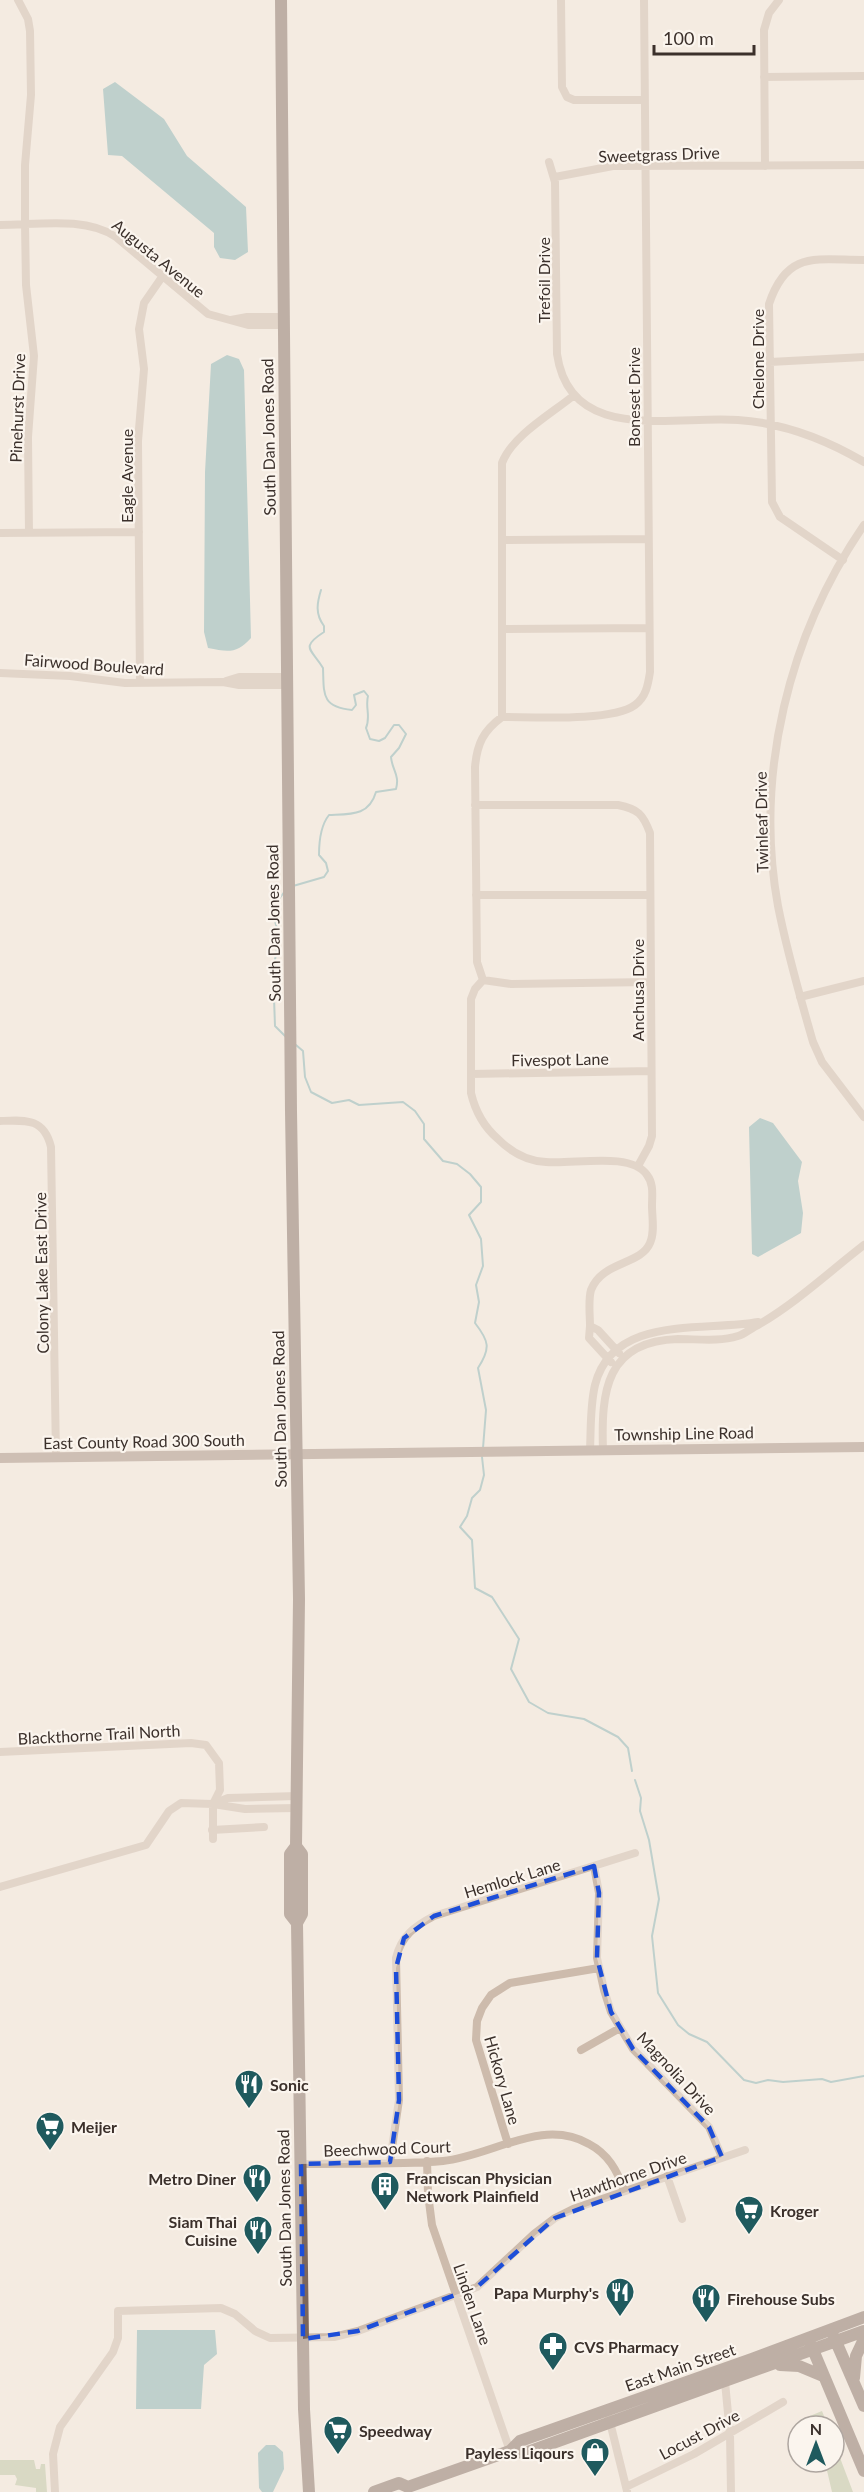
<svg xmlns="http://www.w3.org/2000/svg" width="864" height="2492" font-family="Lato,sans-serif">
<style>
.green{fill:#b8c4a0}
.water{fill:#7fb0b2}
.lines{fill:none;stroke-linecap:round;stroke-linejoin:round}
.stream{stroke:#7fb0b2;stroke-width:2}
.street{stroke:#cdbbac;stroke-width:8}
.secondary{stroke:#a18a7d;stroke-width:10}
.primary{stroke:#7d675c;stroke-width:12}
.marked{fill:none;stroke:#1d4ed8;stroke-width:4.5;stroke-dasharray:12 8;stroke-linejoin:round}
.labels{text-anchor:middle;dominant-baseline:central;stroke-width:4.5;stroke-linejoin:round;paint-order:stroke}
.street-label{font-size:16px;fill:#3b302b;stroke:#fbf5ee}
.poi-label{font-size:16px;font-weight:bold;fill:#3b302b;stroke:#fbf5ee;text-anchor:start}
</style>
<rect width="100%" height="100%" fill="#f4ebe1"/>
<path class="green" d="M822,2411L828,2426H804L800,2420Z
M834,2442L853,2492H832L825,2462H834Z
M0,2460H34L36,2469H40L41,2464H45L47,2492H36V2488L15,2485L17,2479L15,2475H0Z"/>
<path class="water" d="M115,82L164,119L187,156L246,207L248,252L235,260L220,258L214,247V233L122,156L108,155L103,89Z
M227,355L239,359L244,370L251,638C237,654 228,652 208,648L204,632L205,472L211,364Z
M760,1118L773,1123L802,1162L798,1181L803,1213L801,1233L758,1257L752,1254L749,1127Z
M137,2330H215L217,2354L204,2365L201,2409H136Z
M266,2445H275L283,2452L284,2469L273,2492H262L259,2488L258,2453Z"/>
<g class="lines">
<path class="stream" d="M293,886L324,877L328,871L326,863L319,855C319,842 321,825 329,815C351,814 369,816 376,792L396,789C400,775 392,770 391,757L399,748L406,734L399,725H394L385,738L379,741L370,739L366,728C371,717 365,707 368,696L364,691L354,695L356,705L352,710C321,707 324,694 323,668C312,649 299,648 324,632V626C315,614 317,603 321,590
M285,891L276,903L273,915L277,928V949L273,970L275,1026L286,1037
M296,1045L303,1051L305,1077L311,1092L332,1103L349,1100L359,1105L403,1102L415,1111L424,1124V1139L443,1161L457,1164L470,1174L481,1187V1202L469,1215L481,1239L483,1266L476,1285L479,1302L475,1323C489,1341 491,1348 478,1368L486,1410L483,1448
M482,1457L484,1475L480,1490L472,1498L467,1516L460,1527L472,1540L475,1588L492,1597L519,1639L511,1669L529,1702L548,1713L584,1719L618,1737L628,1748L632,1771
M635,1780L641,1798L640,1811L649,1840L659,1899L652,1936L658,1993L678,2025L689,2034L707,2042L744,2080L756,2083L768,2080L783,2082L822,2079L831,2082L864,2076"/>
<path class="street" d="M18,0L28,19L30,31L31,95L25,165V225L26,285L34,356L28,437L29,533
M561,0L562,87L567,97L574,100H645
M764,77L864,76
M549,162L555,182L557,354C570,445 674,415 738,420C784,423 825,439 864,462
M765,166L764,30L769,13L779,0
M555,177L613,166L864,165
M0,225C36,225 85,216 116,237L208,314L248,325H283
M231,320L247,317H283
M770,362L864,357
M864,525C789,634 754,775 778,906C787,952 800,997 813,1042L822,1062L864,1117
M0,533L139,532
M503,540L648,539
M843,560L780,517L772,502L769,304C787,250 816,260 864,260
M502,629L649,628
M0,673L70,676L125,683L223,682L239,685H288
M226,681L239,677H287
M140,683L138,441L144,369L139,329L144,303L162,277
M502,717V463C512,436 551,414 573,396
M475,805H618C638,809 643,814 650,833L652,1136L649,1146L638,1166
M476,895H650
M483,980L477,962L475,767C477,744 483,731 502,717C533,717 612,722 635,705C646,697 648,685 650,672L644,0
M483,980L475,989L471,999V1093C475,1110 484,1127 498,1139C511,1152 528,1161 546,1162C572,1165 631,1151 647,1175C654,1184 652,1195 652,1206C652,1217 655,1232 650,1243C641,1265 602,1261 591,1290C588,1300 590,1315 590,1326
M483,980L511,984L651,982
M800,997L864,981
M471,1074L651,1071
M0,1121C26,1120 44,1118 51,1147L56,1457
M611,1362L589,1338L590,1326L598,1330L619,1353
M590,1450C591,1428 590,1406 595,1385C613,1314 704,1332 758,1322
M603,1450C601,1391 606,1341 678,1339C698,1339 719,1342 738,1336C745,1334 751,1328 758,1325C796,1303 829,1272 864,1245
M0,1752L191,1743L206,1745L219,1763L220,1790L213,1804V1839
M296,1808L245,1809L213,1804L228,1798L297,1796
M212,1830L264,1827
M594,1866L599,1893L597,1958L604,1990L611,2012L633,2049L709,2127L722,2157
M0,1887L146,1845L169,1811L181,1803L213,1804
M581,2050L620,2028
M508,2144L476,2040L477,2021L482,2008L491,1995L510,1983L599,1968
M427,2161L428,2194L432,2225L510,2451
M390,2162L399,2100L396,1958C401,1936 415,1926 434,1916L635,1853
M301,2164C348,2163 396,2165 443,2161C492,2156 542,2117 589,2144C608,2154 617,2170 624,2190
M667,2176L682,2219
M725,2382L730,2434L731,2492
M607,2410L627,2491
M626,2487L694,2454L783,2402
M55,2492L53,2454L60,2427L113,2352L118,2338V2311L221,2308L235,2314L255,2331L270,2338L334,2337L358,2331L477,2287L534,2234L555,2218L573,2209L745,2150"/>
<path class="secondary" d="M0,1458L864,1447"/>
<path class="primary" d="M281,0L291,1111L299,1599L296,1846L290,1854V1914L297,1923
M296,1846L302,1854V1914L297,1923L304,2409L309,2492
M834,2337L864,2406
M811,2345L864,2471
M780,2365L799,2366L823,2376
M854,2378L856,2356L864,2339
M510,2451L520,2441L752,2359L864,2317
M374,2492L399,2483L408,2487L510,2451L525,2453L864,2331"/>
</g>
<path d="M0 0H864V2492H0ZM594,1866L599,1893L597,1958L611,2012L633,2049L709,2127L722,2157L555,2218L477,2287L358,2331L303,2339L301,2164L390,2162L399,2100L396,1968L404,1938L434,1916Z" fill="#f4ebe1" fill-opacity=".55" fill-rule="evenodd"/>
<path class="marked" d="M594,1866L599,1893L597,1958L611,2012L633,2049L709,2127L722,2157L555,2218L477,2287L358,2331L303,2339L301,2164L390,2162L399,2100L396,1968L404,1938L434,1916Z"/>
<defs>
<g id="restaurant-pin" transform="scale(1.5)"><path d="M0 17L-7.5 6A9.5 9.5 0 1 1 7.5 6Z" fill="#1f5a5e" stroke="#fbf5ee"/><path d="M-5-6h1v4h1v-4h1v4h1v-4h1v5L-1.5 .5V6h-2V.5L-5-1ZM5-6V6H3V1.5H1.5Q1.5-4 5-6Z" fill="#fff"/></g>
<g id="supermarket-pin" transform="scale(1.5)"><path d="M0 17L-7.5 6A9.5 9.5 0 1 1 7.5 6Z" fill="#1f5a5e" stroke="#fbf5ee"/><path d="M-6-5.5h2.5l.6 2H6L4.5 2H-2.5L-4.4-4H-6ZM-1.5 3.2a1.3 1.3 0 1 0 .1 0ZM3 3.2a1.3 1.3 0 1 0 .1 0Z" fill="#fff"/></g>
<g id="building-pin" transform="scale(1.5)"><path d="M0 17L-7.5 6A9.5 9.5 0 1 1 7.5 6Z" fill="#1f5a5e" stroke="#fbf5ee"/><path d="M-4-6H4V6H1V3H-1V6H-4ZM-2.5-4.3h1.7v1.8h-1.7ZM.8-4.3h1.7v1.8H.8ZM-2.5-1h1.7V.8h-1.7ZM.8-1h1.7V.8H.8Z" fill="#fff"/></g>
<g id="pharmacy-pin" transform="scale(1.5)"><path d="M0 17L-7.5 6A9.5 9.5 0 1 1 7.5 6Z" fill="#1f5a5e" stroke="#fbf5ee"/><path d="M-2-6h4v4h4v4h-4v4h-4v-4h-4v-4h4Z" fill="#fff"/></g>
<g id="shop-pin" transform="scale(1.5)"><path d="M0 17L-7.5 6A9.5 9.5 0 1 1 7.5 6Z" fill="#1f5a5e" stroke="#fbf5ee"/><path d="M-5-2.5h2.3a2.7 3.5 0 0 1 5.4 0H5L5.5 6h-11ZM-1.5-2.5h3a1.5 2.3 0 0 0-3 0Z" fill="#fff"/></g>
</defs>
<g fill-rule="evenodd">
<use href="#restaurant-pin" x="249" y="2084"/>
<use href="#supermarket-pin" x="50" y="2126"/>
<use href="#restaurant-pin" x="257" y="2178"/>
<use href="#building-pin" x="385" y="2186"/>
<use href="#supermarket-pin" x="749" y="2210"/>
<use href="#restaurant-pin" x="258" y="2230"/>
<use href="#restaurant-pin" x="620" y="2292"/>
<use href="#restaurant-pin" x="706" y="2298"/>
<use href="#pharmacy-pin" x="553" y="2346"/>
<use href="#supermarket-pin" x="338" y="2430"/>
<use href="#shop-pin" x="595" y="2452"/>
</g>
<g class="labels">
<g class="street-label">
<text transform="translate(659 154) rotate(-2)">Sweetgrass Drive</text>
<text transform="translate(159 258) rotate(39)">Augusta Avenue</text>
<text transform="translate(543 280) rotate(-90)">Trefoil Drive</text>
<text transform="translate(757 359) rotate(-90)">Chelone Drive</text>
<text transform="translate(633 397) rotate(-90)">Boneset Drive</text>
<text transform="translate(17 408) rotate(-88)">Pinehurst Drive</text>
<text transform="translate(268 437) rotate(-91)">South Dan Jones Road</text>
<text transform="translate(126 476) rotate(-90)">Eagle Avenue</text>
<text transform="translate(94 664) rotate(4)">Fairwood Boulevard</text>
<text transform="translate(761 822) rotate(-91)">Twinleaf Drive</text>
<text transform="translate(273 923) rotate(-91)">South Dan Jones Road</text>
<text transform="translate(637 990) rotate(-90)">Anchusa Drive</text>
<text transform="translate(560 1059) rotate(-1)">Fivespot Lane</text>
<text transform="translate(41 1273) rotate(-91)">Colony Lake East Drive</text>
<text transform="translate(279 1409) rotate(-91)">South Dan Jones Road</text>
<text transform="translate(684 1433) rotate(-1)">Township Line Road</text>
<text transform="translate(144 1441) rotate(-1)">East County Road 300 South</text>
<text transform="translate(99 1734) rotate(-3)">Blackthorne Trail North</text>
<text transform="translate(512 1878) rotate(-17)">Hemlock Lane</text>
<text transform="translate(677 2073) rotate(47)">Magnolia Drive</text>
<text transform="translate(503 2080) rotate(74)">Hickory Lane</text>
<text transform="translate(387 2148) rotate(-2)">Beechwood Court</text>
<text transform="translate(628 2176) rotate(-19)">Hawthorne Drive</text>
<text transform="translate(284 2208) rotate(-91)">South Dan Jones Road</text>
<text transform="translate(473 2304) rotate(71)">Linden Lane</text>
<text transform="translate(680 2367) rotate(-19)">East Main Street</text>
<text transform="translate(699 2434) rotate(-28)">Locust Drive</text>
</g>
<g class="poi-label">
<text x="270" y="2084">Sonic</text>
<text x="71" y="2126">Meijer</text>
<text x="406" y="2177">Franciscan Physician<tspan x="406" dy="18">Network Plainfield</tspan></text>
<text x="236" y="2178" text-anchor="end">Metro Diner</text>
<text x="770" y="2210">Kroger</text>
<text x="237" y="2221" text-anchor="end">Siam Thai<tspan x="237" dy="18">Cuisine</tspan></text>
<text x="599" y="2292" text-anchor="end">Papa Murphy's</text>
<text x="727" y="2298">Firehouse Subs</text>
<text x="574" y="2346">CVS Pharmacy</text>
<text x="359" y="2430">Speedway</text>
<text x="574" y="2452" text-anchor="end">Payless Liqours</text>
</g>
</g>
<g transform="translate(816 2444)"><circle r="28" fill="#fbf5ee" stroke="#aea6a0" stroke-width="1.5"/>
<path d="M0-4.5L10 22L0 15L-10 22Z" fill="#1f5a5e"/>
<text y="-9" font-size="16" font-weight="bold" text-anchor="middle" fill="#3b302b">N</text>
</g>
<path d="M654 45v9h100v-9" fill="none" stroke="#3b302b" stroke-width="3"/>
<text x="663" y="45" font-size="18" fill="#3b302b" stroke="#fbf5ee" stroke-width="4.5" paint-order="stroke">100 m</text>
</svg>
